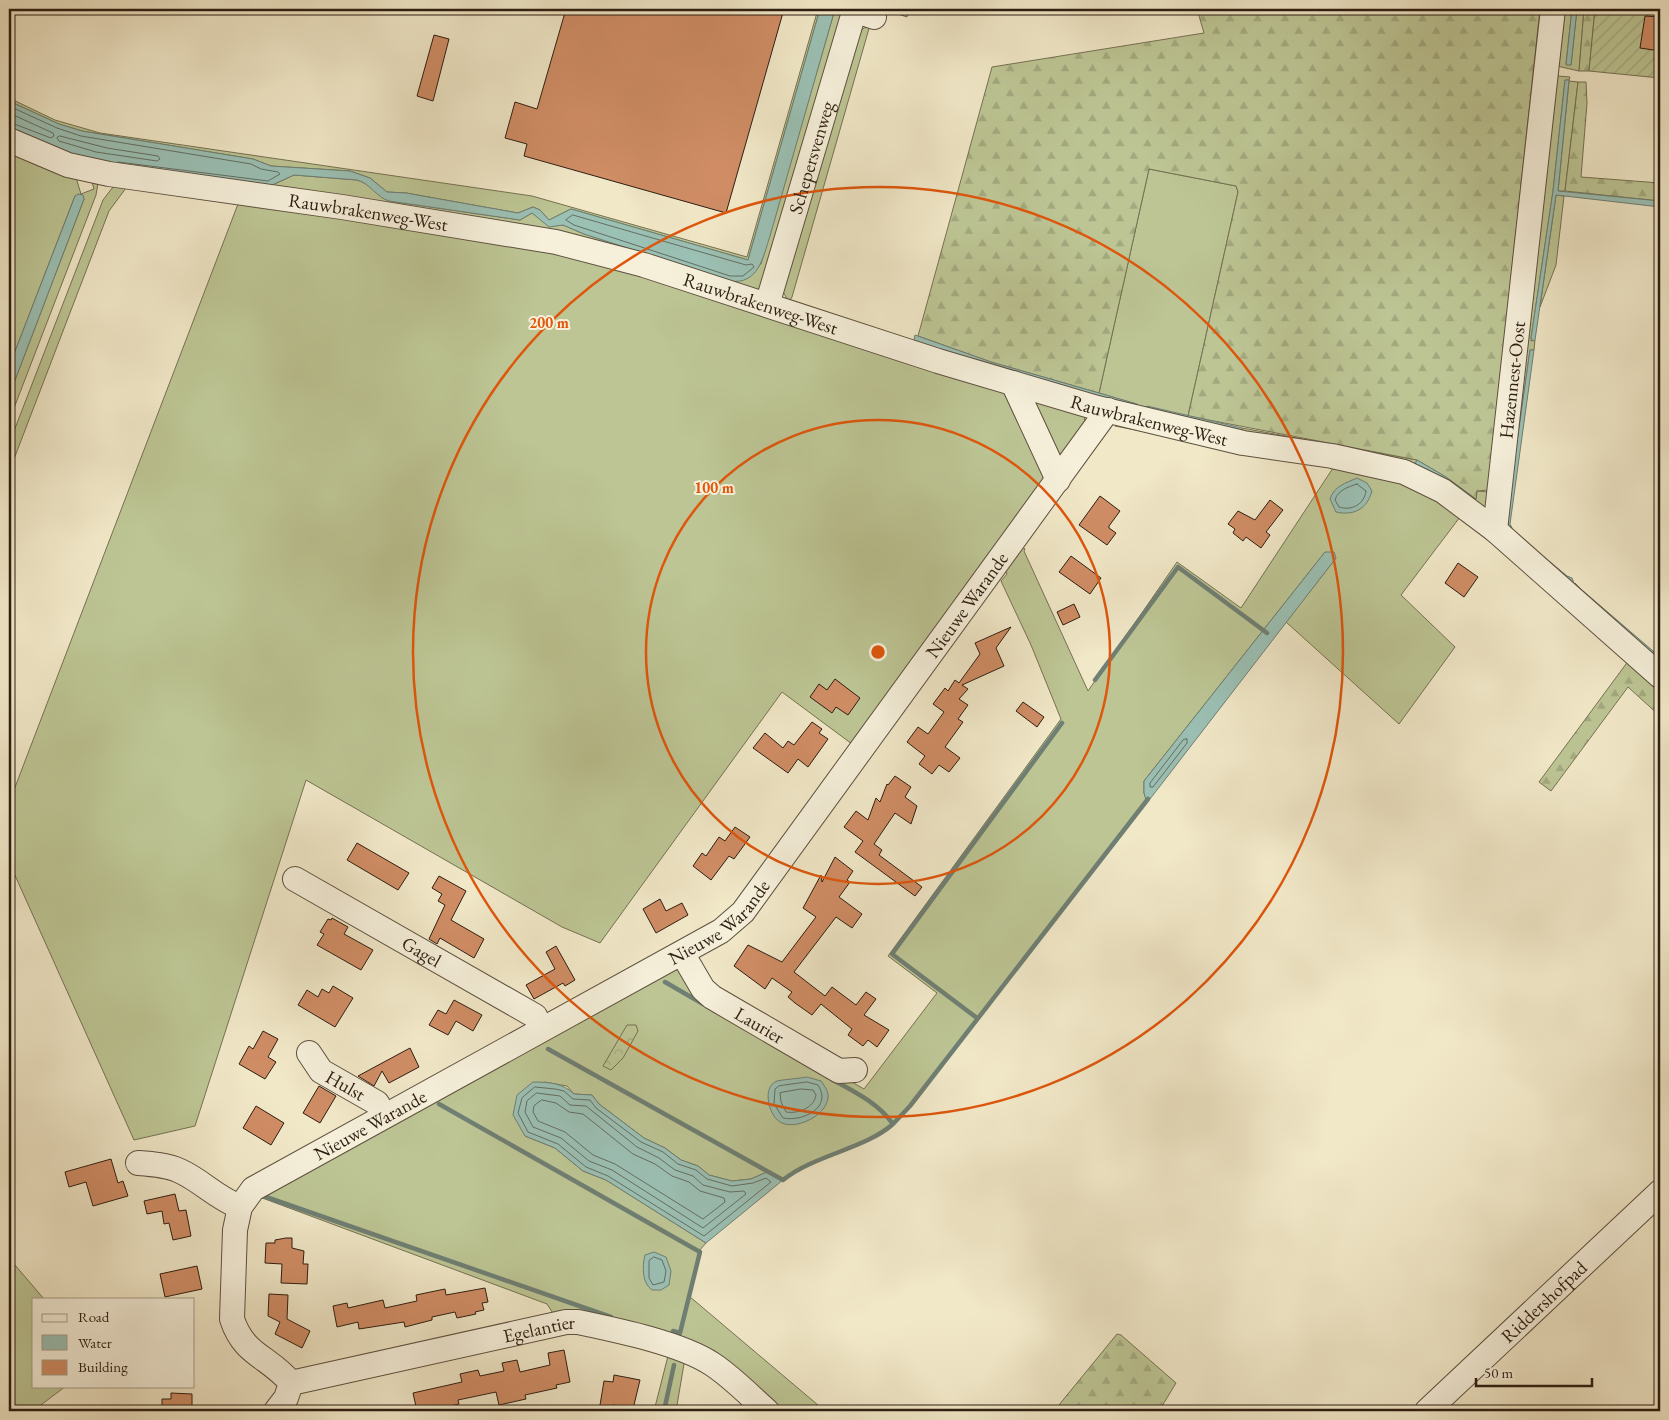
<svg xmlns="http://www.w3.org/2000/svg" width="1669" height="1420" font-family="'EB Garamond',serif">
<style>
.grass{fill:#bdc594;stroke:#757152}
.forest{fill:url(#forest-firs);stroke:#757152}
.park{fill:url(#park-crowns);stroke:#757152}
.garden{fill:url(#garden-furrows);stroke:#757152}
.water{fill:#9bc0b4;stroke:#6f7f73}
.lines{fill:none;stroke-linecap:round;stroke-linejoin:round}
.shore{stroke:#646e62;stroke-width:1}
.stream{stroke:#6f7f73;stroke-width:4.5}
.building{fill:#d08d65;stroke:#2d1d11}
.minor-casing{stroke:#5e503f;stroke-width:26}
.minor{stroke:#f6f0db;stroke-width:24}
.ring{fill:none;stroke:#df560c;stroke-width:2.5}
.labels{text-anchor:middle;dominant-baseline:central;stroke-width:4;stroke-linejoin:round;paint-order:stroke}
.street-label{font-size:19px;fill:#2d1d11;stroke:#f6f0db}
.centre{fill:#df560c;stroke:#f6f0db;stroke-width:2.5}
.ring-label{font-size:15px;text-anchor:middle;font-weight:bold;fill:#df560c;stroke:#f6f0db;stroke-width:4;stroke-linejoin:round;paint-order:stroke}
</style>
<defs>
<pattern id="forest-firs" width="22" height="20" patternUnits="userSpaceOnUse" patternTransform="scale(1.25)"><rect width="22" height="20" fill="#bdc594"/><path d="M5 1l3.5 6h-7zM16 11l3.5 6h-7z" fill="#a3a97f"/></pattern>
<pattern id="park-crowns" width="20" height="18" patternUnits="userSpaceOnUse" patternTransform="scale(1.25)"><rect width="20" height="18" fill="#bdc594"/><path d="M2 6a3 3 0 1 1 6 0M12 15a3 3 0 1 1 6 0" fill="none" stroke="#a3a97f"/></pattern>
<pattern id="garden-furrows" width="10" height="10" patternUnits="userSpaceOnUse" patternTransform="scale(1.25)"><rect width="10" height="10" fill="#bdc594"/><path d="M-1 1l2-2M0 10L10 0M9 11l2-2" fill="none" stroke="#a3a97f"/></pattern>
</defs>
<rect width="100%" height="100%" fill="#f1e8c8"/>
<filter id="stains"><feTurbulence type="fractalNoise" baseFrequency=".004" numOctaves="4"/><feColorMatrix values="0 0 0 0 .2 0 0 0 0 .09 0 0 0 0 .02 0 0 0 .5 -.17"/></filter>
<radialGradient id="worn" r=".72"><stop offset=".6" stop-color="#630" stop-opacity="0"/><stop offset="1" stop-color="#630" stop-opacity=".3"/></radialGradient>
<path class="grass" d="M818,9H820L748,260L571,209L549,220L540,210L533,207L518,213L406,193L387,192L370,178L350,171L271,166L253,159L82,131L59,124L9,101V98L55,120L100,133L532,196L747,257Z
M835,9H845L762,288L758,290L45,148L277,183L294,175L357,180L367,184L389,201L520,220L532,213L552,226L563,225L584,234L730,281L761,264Z
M883,9H910L907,17Z
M1558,9H1572L1566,64L1571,65L1577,9H1584L1579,71L1557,66Z
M870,25L792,297L789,302L782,290L857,32Z
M1558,76L1570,77L1569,80H1565L1553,191L1531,338V341L1535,340L1534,350H1530L1505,527L1571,586L1575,587V583L1582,590L1580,594L1660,663V668L1506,534L1501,526L1550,77Z
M1569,81L1578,82L1565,191H1558Z
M9,147L74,171L81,194L94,189L90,175L98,183L96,195L9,421V396L84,199L81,194L75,196L9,367Z
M1149,169L1236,186L1238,192L1188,416L1147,407L1145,411L1242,432V428L1417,460L1415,464L1470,500L1473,497L1476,499L1477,491L1488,492L1486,511L1448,489L1227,435L912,348L914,340L990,366L1136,408V404L1099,393Z
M116,183L535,241L1001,384L1043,470L1044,481L856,747L782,692L600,943L562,927L306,780L195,1126L134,1140L9,862V803L238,204L126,188L109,211L9,472V444L103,200Z
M1556,195L1564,196L1556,265L1540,307Z
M1030,392L1084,408L1085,427L1061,455H1059Z
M1123,423L1416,481L1460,517L1401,595L1455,647L1399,724L1286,622L1336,558L1325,552L1144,781V793L1146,799L904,1114L882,1134L793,1172L783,1180L767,1172L751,1179L732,1181L709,1175L698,1166L681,1160L665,1148L644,1138L599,1104L592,1095L574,1094L567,1086L544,1082L525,1136L555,1148L583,1171L606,1180L706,1243L699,1251L689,1296L825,1411H776L718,1362L556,1318L547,1304L257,1196L678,964L706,999L864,1089L937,993L888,956L1061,719L1031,645L1001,581L1007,574L1003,565L1019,544L1025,549L1024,551L1088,691L1177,562L1241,608L1333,468L1115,426Z
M9,1258L44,1299H34V1386H66L33,1411H9Z
M669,1352L685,1358L676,1411H654Z"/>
<path class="forest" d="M1197,9H1540L1488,490L1477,491L1476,499L1446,477L1417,460L1188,416L1238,192L1236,186L1149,169L1099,393L991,362L918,336L992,67L1204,33Z
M1584,9H1595L1589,71H1579Z
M1578,82H1586L1587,103L1581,177L1660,183V201L1565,191Z
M1629,660L1660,688V716L1628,687L1551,791L1539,782Z
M1117,1334L1121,1335L1176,1383L1159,1411H1054Z"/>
<path class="park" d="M627,1025H636L638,1031L623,1058L611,1070L603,1066Z"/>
<path class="garden" d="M1595,9H1660V78L1589,71Z"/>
<path class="water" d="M820,9H835L770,236C763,258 758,285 730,281L584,234L563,225L549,227L532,213L520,220L389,201C376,197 371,184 357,180L294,175L272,185L94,163L9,132V101L59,124L82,131L253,159L271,166L350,171L370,178L387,192L406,193L518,213L533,207L540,210L549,220L571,209L748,260Z
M1572,9H1577L1571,65H1566Z
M1565,80H1569L1558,191L1660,201V207L1556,195L1535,340L1533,341L1531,338L1553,191Z
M78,194L83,195L84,199L9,396V367L75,196Z
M915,335L991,362L1137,404L1136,409L990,366L914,340Z
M1530,350H1534L1510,524L1514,532L1567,576L1572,578L1575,586L1505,527Z
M1147,406L1242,428V432L1145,411Z
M1417,460L1446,477L1473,497L1470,500L1415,464Z
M1357,478L1367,483L1372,491C1367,509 1354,516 1336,512L1330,499C1334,486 1346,483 1357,478Z
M1325,552H1334L1336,558L1150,799H1146L1144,793V781Z
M1582,590L1660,657V663L1580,592Z
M807,1077L821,1081C824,1085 827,1089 828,1094C830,1114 798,1130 782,1123C769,1118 761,1087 777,1081C780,1080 802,1078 807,1077Z
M533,1082C549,1082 563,1083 574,1094L592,1095L599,1104L644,1138L665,1148L681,1160L698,1166L709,1175L732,1181L751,1179L767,1172L783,1180L706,1243L606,1180L583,1171L555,1148L525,1136L513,1115L517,1095Z
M654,1252L666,1257L671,1271L669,1285L661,1290H652C642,1283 642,1267 645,1255Z"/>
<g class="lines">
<path class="shore" d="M9,106L57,128L81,136L251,164L261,169L278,172L280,174L268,181L118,162
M9,113L53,133L54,136L51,138L9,122
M60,136L107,148L158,156L160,159L157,161L96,152L59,141L57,138Z
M573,215L746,265L752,264L754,267L743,276H730L574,225L566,220Z
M1357,484L1366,491C1364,505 1351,511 1339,507L1335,500C1338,490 1348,487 1357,484Z
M1187,739V743L1153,787H1150V783L1183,740Z
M807,1082L818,1085C833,1108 802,1122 783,1118L774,1104L775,1089L779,1086Z
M535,1087L555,1089L564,1091L573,1099L590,1100L596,1108L641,1142L663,1152L678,1164L696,1170L707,1179L732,1186L753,1183L766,1178L771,1182L704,1236L608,1176L586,1167L558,1144L528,1132L518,1113L522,1098Z
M801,1089L813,1090L816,1095C814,1108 798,1114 786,1112L781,1102L780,1093Z
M537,1093L560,1096L570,1105L586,1106L637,1147L659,1158L675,1170L693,1176L703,1185L730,1192L744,1191L746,1194L703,1228L612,1170L589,1161L561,1138L533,1127L525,1112L527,1101Z
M542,1100L556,1103L569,1112L583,1114L633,1154L655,1164L672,1176L689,1182L700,1191L724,1198L725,1202L703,1219L615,1164L593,1155L565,1132L538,1121L533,1112L534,1106Z
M654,1257L662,1260L666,1271L664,1282L653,1285L649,1278V1261Z"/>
<path class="stream" d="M1095,680L1178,567L1267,633
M665,982L703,1004
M977,1018L892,954L1062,723
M548,1049L783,1180C814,1155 865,1149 893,1124C878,1103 855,1092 833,1080
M439,1104L700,1252L680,1333L673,1331
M893,1124L910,1106L1148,799
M266,1197L611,1317
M664,1411L674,1365"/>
</g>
<path class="building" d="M566,9H784L726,213L524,156L527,144L505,138L515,102L537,109Z
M1645,16L1660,17V51L1640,48Z
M434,35L449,39L433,101L417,96Z
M1100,496L1120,511L1109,526V528L1116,533L1107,545L1079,525Z
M1270,500L1283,510L1266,532L1270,535L1261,548L1246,537L1243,541L1233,533L1235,529L1228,524L1238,511L1255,520Z
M1071,556L1101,578L1090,594L1059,572Z
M1458,563L1478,577L1464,597L1445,583Z
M1074,604L1080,617L1063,625L1057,612Z
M1011,627L996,648L1004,666L962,685L968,689L959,699L968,705L958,719L963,722L945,747L960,758L949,772L939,765L932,774L919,764L925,756L907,742L918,727L928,734L944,712L933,704L945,688L948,691L955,680L959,683L980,654L975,643Z
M835,679L860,698L848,715L836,707L832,713L810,697L819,684L827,690Z
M1023,702L1044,717L1037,727L1016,711Z
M812,722L822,729L819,733L828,739L808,767L798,759L788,773L753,748L765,733L783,748L788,741L794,745Z
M895,776L911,787L905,797L917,806L911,824L895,813L874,844L882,850L879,855L922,887L915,896L855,852L863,841L844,827L856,811L868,820L876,798L880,802L887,784L888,785Z
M735,827L750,837L734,859L729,856L711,880L693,866L702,853L706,856L719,837L725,841Z
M357,843L409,873L398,890L347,860Z
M835,857L853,871L847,880L850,882L839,897L862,914L852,928L836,917L794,972L825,996L832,987L856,1005L866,992L876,999L864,1015L889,1030L877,1047L868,1040L863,1046L848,1035L852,1029L821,1004L812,1015L795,1003L788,997L792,992L772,978L765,989L734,966L748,945L782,962L816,917L803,908L821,875L822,882Z
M439,876L466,891L451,920L484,939L474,958L440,938L437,944L429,939L445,905L438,901L442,894L432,888Z
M660,899L666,911L682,903L688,915L656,933L643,909Z
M332,918L348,927L344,934L373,950L361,970L317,945L324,934L320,932L328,919L331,920Z
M556,946L575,980L565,986L563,983L534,999L526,985L555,969L546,952Z
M333,986L353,998L335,1027L298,1005L307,990L318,997L322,989L329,993Z
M454,1000L482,1015L473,1031L456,1021L448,1035L429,1025L438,1010L446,1014Z
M263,1031L278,1039L268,1057L276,1062L265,1079L239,1064L249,1046L253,1049Z
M410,1048L419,1067L389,1083L382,1071L374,1086L358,1076Z
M319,1086L336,1096L320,1123L303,1113Z
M256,1106L284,1123L271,1145L243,1128Z
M111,1159L118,1183L123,1181L128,1196L93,1206L86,1182L69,1187L65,1172Z
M175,1194L179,1211L186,1210L191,1236L173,1240L169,1223L164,1224L162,1211L147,1214L144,1201Z
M286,1238H292V1248L304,1251L303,1264H308L307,1284L281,1283L282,1264L265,1263L266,1243H275V1240Z
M197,1266L202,1289L165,1297L160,1274Z
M485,1288L488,1302L482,1303L484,1310L475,1312L476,1314L457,1318L455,1312L432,1317V1320L405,1327L404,1322L359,1329L358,1322L337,1327L333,1306L347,1303L348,1308L383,1300L385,1308L417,1301L416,1295L445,1289L446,1295Z
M269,1294L288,1295L287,1319L310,1331L302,1348L275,1334L280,1322L268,1316Z
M564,1350L570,1382L556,1385L557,1388L525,1395L526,1399L499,1405L496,1392L458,1400L459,1404L439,1409L440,1411H417L413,1393L462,1382L460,1374L478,1370L480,1376L504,1371L502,1363L517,1360L520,1372L550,1365L548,1353Z
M614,1375L640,1380L633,1409L613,1405L611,1410L599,1411L604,1381L613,1382Z
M171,1393L192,1394V1410L162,1411V1399H171Z"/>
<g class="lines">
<g class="minor-casing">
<g id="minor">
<path d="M854,10L874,17"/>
<path id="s1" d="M9,140L68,165L109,174L342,207L556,242L644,265L938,361L1097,408L1243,443L1332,456L1404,472L1443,491L1495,530L1660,676"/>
<path id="s2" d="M767,305L855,9"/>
<path d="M1013,383L1058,480"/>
<path id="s3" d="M1495,530L1553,9"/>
<path id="s4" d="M295,879L535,1016L542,1029"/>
<path id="s5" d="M682,953L703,989L712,997L839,1071L855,1070"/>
<path id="s6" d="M309,1053L321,1071L377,1103L384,1115"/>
<path d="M138,1163C152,1164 167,1165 180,1171C202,1181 215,1197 240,1207"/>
<path id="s7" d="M291,1383L566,1322H578C616,1330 680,1343 712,1364C732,1377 750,1396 767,1411"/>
<path id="s8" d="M276,1411L286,1398L291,1383C269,1356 244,1356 232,1319L235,1230L240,1207L253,1189L721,931L743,912L1108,410"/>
<path id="s9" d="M1427,1411L1660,1192"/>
</g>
</g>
<use href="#minor" class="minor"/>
</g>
<g class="ring">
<circle cx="878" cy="652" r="232"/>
<circle cx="878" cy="652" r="465"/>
</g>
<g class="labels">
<g class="street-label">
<text stroke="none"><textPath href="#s2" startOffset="154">Schepersvenweg</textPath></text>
<text stroke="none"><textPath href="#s1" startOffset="368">Rauwbrakenweg-West</textPath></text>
<text stroke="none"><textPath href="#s1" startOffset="772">Rauwbrakenweg-West</textPath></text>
<text stroke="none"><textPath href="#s3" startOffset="151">Hazennest-Oost</textPath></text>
<text stroke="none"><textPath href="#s1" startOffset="1178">Rauwbrakenweg-West</textPath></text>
<text stroke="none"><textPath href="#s8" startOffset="1199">Nieuwe Warande</textPath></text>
<text stroke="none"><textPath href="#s8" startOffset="794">Nieuwe Warande</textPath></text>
<text stroke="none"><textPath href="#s4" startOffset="146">Gagel</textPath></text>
<text stroke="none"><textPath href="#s5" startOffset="109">Laurier</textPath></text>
<text stroke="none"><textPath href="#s6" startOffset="50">Hulst</textPath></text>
<text stroke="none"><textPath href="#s8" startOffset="389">Nieuwe Warande</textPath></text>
<text stroke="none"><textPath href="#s9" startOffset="160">Riddershofpad</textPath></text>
<text stroke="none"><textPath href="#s7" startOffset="254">Egelantier</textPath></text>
</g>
</g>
<circle cx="878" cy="652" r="8" class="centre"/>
<g class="ring-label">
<text x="549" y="328">200 m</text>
<text x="714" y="493">100 m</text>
</g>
<rect width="1669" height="1420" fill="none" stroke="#f1e8c8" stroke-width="30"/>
<rect x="10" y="10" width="1649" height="1400" fill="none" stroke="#2d1d11" stroke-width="2.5"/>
<rect x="15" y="15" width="1639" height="1390" fill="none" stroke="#2d1d11"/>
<rect x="32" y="1298" width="162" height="90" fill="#f6f0db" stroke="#a69c8a"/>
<rect x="42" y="1314" width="25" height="8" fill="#f6f0db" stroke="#a69c8a"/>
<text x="78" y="1322" font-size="15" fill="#2d1d11">Road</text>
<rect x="42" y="1335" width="25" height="15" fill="#9bc0b4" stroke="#a69c8a"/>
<text x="78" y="1348" font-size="15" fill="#2d1d11">Water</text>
<rect x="42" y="1360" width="25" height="15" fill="#d08d65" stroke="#a69c8a"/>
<text x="78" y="1372" font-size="15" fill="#2d1d11">Building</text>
<path d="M1476 1378v8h116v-8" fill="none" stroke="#2d1d11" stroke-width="2.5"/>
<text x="1484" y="1378" font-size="15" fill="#2d1d11" stroke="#f6f0db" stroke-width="4" paint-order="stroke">50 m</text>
<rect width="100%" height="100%" filter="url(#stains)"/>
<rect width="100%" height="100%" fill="url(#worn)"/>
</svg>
